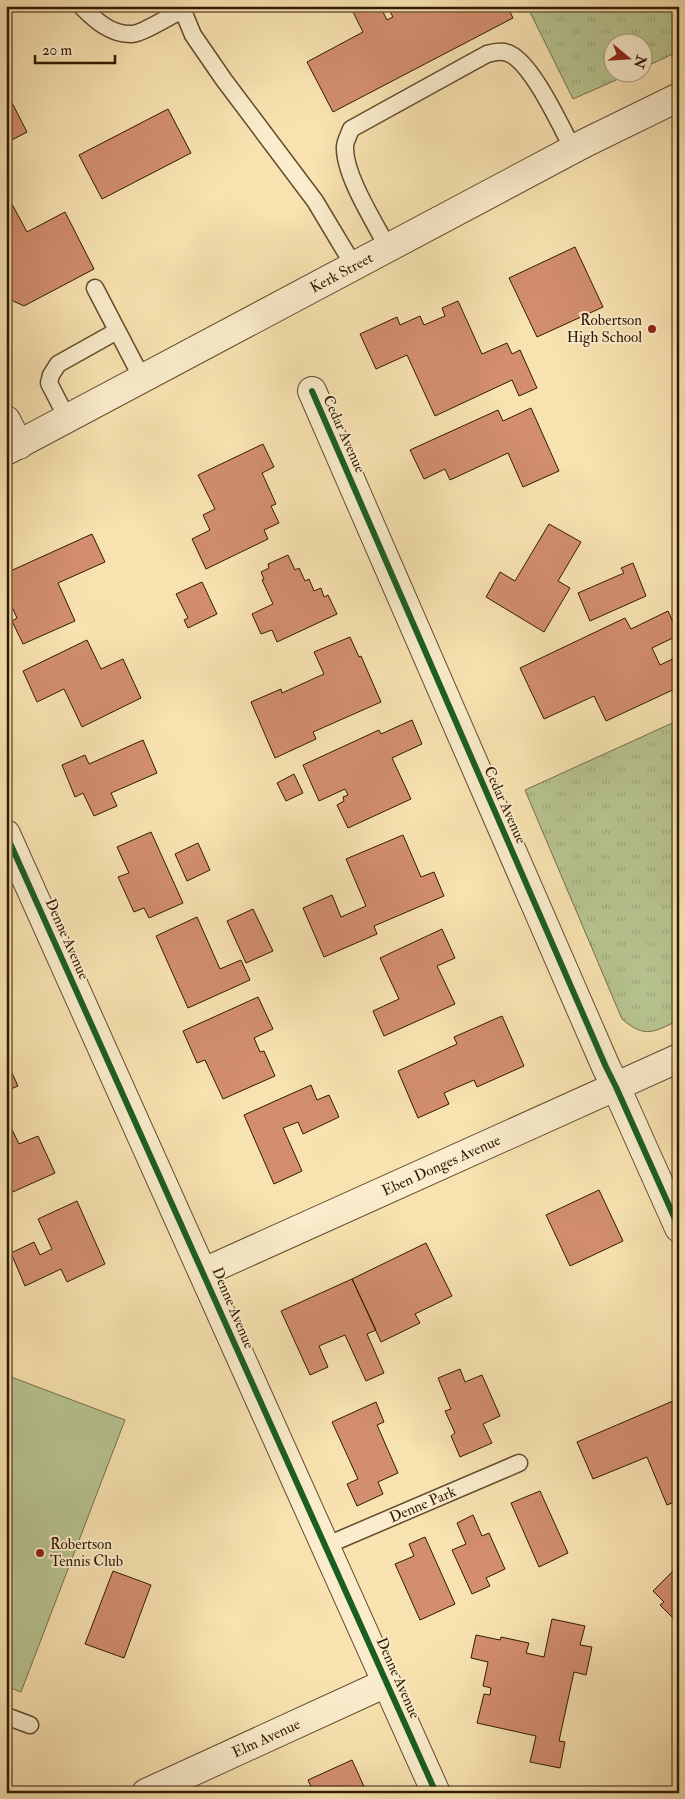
<svg xmlns="http://www.w3.org/2000/svg" width="685" height="1799" font-family="'IM FELL Double Pica',serif">
<style>
.grass{fill:#b7c490;stroke:#746f48}
.park{fill:url(#park-tufts);stroke:#746f48}
.building{fill:#d28e6e;stroke:#321a01}
.lines{fill:none;stroke-linecap:round;stroke-linejoin:round}
.lane-casing{stroke:#634c2d;stroke-width:19}
.street-casing{stroke:#634c2d;stroke-width:30}
.lane{stroke:#faeccc;stroke-width:16}
.street{stroke:#faeccc;stroke-width:28}
.cycleway-casing{stroke:#faeccc;stroke-width:9}
.cycleway{stroke:#1b5e20;stroke-width:6}
.poi-dot{fill:#8f2418;stroke:#faeccc;stroke-width:2}
.labels{text-anchor:middle;dominant-baseline:central;stroke-width:4;stroke-linejoin:round;paint-order:stroke}
.street-label{font-size:15px;fill:#321a01;stroke:#faeccc}
.poi-label{font-size:15px;fill:#321a01;stroke:#faeccc;text-anchor:end}
</style>
<defs>
<pattern id="park-tufts" width="24" height="20" patternUnits="userSpaceOnUse" patternTransform="scale(1.25)"><rect width="24" height="20" fill="#b7c490"/><path d="M3 7l-1-3M5 7V3M7 7l1-3M15 17l-1-3M17 17v-4M19 17l1-3" fill="none" stroke="#9ea87a"/></pattern>
</defs>
<rect width="100%" height="100%" fill="#f7e2b0"/>
<filter id="stains"><feTurbulence type="fractalNoise" baseFrequency=".004" numOctaves="4"/><feColorMatrix values="0 0 0 0 .2 0 0 0 0 .09 0 0 0 0 .02 0 0 0 .5 -.17"/></filter>
<radialGradient id="worn" r=".72"><stop offset=".6" stop-color="#630" stop-opacity="0"/><stop offset="1" stop-color="#630" stop-opacity=".3"/></radialGradient>
<path class="grass" d="M6,1375L125,1420L21,1692L6,1686Z"/>
<path class="park" d="M527,6H679V51L643,68L642,42H612V72L632,73L573,99Z
M679,720V1020C654,1032 645,1039 622,1019L525,790Z"/>
<path class="building" d="M350,6H380L387,20L393,17L387,6H507L513,18L333,112L307,62L363,32Z
M6,91L27,132L6,143Z
M168,109L191,153L102,199L79,155Z
M6,193L27,232L65,212L94,269L24,306L11,300L6,290Z
M575,247L603,307L537,337L509,278Z
M458,301L482,354L507,343L512,354L520,350L537,388L519,396L512,380L435,416L407,355L376,369L360,334L397,317L400,325L420,316L424,325L445,316L442,308Z
M531,408L559,471L523,487L508,453L450,480L445,469L424,479L410,450L498,410L503,421Z
M263,444L274,467L262,473L276,504L271,506L279,523L264,530L268,539L206,569L192,539L210,530L203,515L215,509L198,475Z
M549,524L581,542L558,581L570,588L544,632L486,597L500,572L515,581Z
M92,534L105,562L58,583L75,621L23,644L12,621L17,618L6,594V573Z
M288,555L295,570L299,568L305,581L309,579L314,591L321,588L324,597L328,595L337,614L277,642L272,630L261,634L252,614L273,604L262,580L264,579L261,572L269,568L268,564Z
M633,563L646,596L590,621L578,593L624,573L621,568Z
M202,582L217,614L188,628L184,620L188,618L176,594Z
M668,611L679,635L652,648L660,665L679,656V687L606,721L594,696L544,719L520,668L625,618L631,629Z
M350,637L359,657L361,656L381,702L313,732L316,739L275,758L251,702L281,689L282,693L324,674L314,652Z
M87,640L101,669L123,659L141,698L82,727L64,689L37,702L23,671Z
M412,720L422,744L392,758L411,799L348,828L337,805L344,801L343,797L348,795L345,789L319,801L303,765L379,730L381,734Z
M143,740L157,773L111,793L117,806L94,816L83,793L75,797L62,765L85,755L89,764Z
M294,774L303,793L286,801L277,783Z
M151,832L183,903L149,918L144,908L134,912L118,877L129,873L117,847Z
M403,835L421,877L434,872L444,896L374,926L377,934L324,957L303,908L332,895L341,917L366,906L346,859Z
M198,843L210,870L187,881L175,854Z
M253,909L273,951L246,963L227,921Z
M197,917L220,969L241,960L250,980L188,1008L156,936Z
M442,929L455,958L437,966L455,1004L384,1036L373,1011L399,999L380,958Z
M258,997L273,1029L254,1038L260,1052L264,1051L275,1076L223,1099L205,1060L197,1063L183,1031Z
M502,1016L524,1066L477,1087L474,1080L444,1093L449,1104L418,1118L398,1071L457,1044L454,1037Z
M7,1062L18,1086L6,1091V1063Z
M311,1085L317,1100L329,1095L339,1117L303,1134L298,1122L283,1128L302,1171L274,1184L244,1115Z
M6,1117L19,1144L38,1136L55,1173L6,1195Z
M599,1190L623,1241L570,1266L546,1215Z
M77,1201L105,1264L67,1282L61,1269L25,1286L11,1253L34,1242L40,1255L52,1249L38,1219Z
M426,1243L452,1296L415,1314L420,1323L381,1342L352,1279Z
M352,1279L376,1330L367,1334L384,1373L366,1381L345,1335L319,1346L328,1367L310,1375L281,1311Z
M460,1369L465,1382L482,1375L500,1416L483,1424L492,1443L460,1457L451,1436L455,1433L445,1411L451,1409L438,1378Z
M673,1401L679,1414V1500L667,1505L647,1457L593,1479L577,1442Z
M376,1402L384,1422L377,1425L398,1473L378,1482L383,1494L357,1506L347,1484L358,1479L332,1422Z
M540,1491L568,1553L539,1567L511,1503Z
M473,1515L482,1536L489,1533L505,1569L486,1578L490,1586L472,1594L452,1550L466,1544L457,1523Z
M425,1537L455,1604L420,1620L395,1564L414,1556L409,1544Z
M679,1565V1624L660,1605L664,1602L653,1591Z
M113,1571L151,1585L124,1658L85,1644Z
M552,1619L585,1626L580,1645L592,1647L586,1675L574,1672L559,1741L565,1742L560,1768L530,1762L536,1736L477,1723L484,1694L490,1695L491,1688L483,1686L488,1662L471,1658L476,1635L500,1640L501,1637L529,1643L526,1653L544,1657Z
M352,1760L367,1793H310L313,1791L308,1780Z"/>
<g class="lines">
<g class="lane-casing">
<g id="lane">
<path d="M81,6C95,20 111,35 132,34C141,34 172,15 182,10"/>
<path d="M181,6L193,35L224,80L315,201L354,266"/>
<path d="M388,248C375,223 344,175 345,147C345,141 349,135 351,129L487,54C494,52 503,50 510,54C533,65 560,125 573,149"/>
<path d="M95,288L143,380"/>
<path d="M68,420L49,383L51,375L58,364L117,331"/>
<path id="s1" d="M325,1546L519,1463"/>
<path d="M6,1716L30,1725"/>
</g>
</g>
<g class="street-casing">
<g id="street">
<path d="M312,391L606,1067L616,1087L679,1228"/>
<path d="M6,420L19,445"/>
<path id="s2" d="M6,451L585,143L679,97"/>
<path d="M6,834L436,1793"/>
<path id="s3" d="M204,1272L679,1058"/>
<path id="s4" d="M146,1793L386,1683"/>
</g>
</g>
<use href="#lane" class="lane"/>
<use href="#street" class="street"/>
<g class="cycleway-casing">
<path id="cycleway" d="M312,391L606,1067L616,1087L679,1228
M6,834L436,1793"/>
</g>
<use href="#cycleway" class="cycleway"/>
</g>
<g class="poi-dot">
<circle cx="652" cy="329" r="5"/>
<circle cx="40" cy="1553" r="5"/>
</g>
<g class="labels">
<g class="street-label">
<text stroke="none"><textPath href="#s2" startOffset="380">Kerk Street</textPath></text>
<text transform="translate(344 434) rotate(66)">Cedar Avenue</text>
<text transform="translate(505 805) rotate(66)">Cedar Avenue</text>
<text transform="translate(67 939) rotate(66)">Denne Avenue</text>
<text stroke="none"><textPath href="#s3" startOffset="260">Eben Donges Avenue</textPath></text>
<text transform="translate(233 1308) rotate(67)">Denne Avenue</text>
<text stroke="none"><textPath href="#s1" startOffset="106">Denne Park</textPath></text>
<text transform="translate(398 1678) rotate(66)">Denne Avenue</text>
<text stroke="none"><textPath href="#s4" startOffset="132">Elm Avenue</textPath></text>
</g>
<g class="poi-label">
<text x="642" y="320">Robertson<tspan x="642" dy="17">High School</tspan></text>
<text x="50" y="1544" text-anchor="start">Robertson<tspan x="50" dy="17">Tennis Club</tspan></text>
</g>
</g>
<rect width="685" height="1799" fill="none" stroke="#f7e2b0" stroke-width="25"/>
<rect x="8" y="8" width="670" height="1784" fill="none" stroke="#321a01" stroke-width="2.5"/>
<rect x="12" y="12" width="660" height="1774" fill="none" stroke="#321a01"/>
<g transform="translate(628 58) rotate(108)"><circle r="24" fill="#faeccc" stroke="#aa987b"/>
<path d="M0-4L9 19L0 12L-9 19Z" fill="#8f2418"/>
<text y="-8" font-size="14" font-weight="bold" text-anchor="middle" fill="#321a01">N</text>
</g>
<path d="M35 55v8h80v-8" fill="none" stroke="#321a01" stroke-width="2.5"/>
<text x="42" y="55" font-size="15" fill="#321a01" stroke="#faeccc" stroke-width="4" paint-order="stroke">20 m</text>
<rect width="100%" height="100%" filter="url(#stains)"/>
<rect width="100%" height="100%" fill="url(#worn)"/>
</svg>
